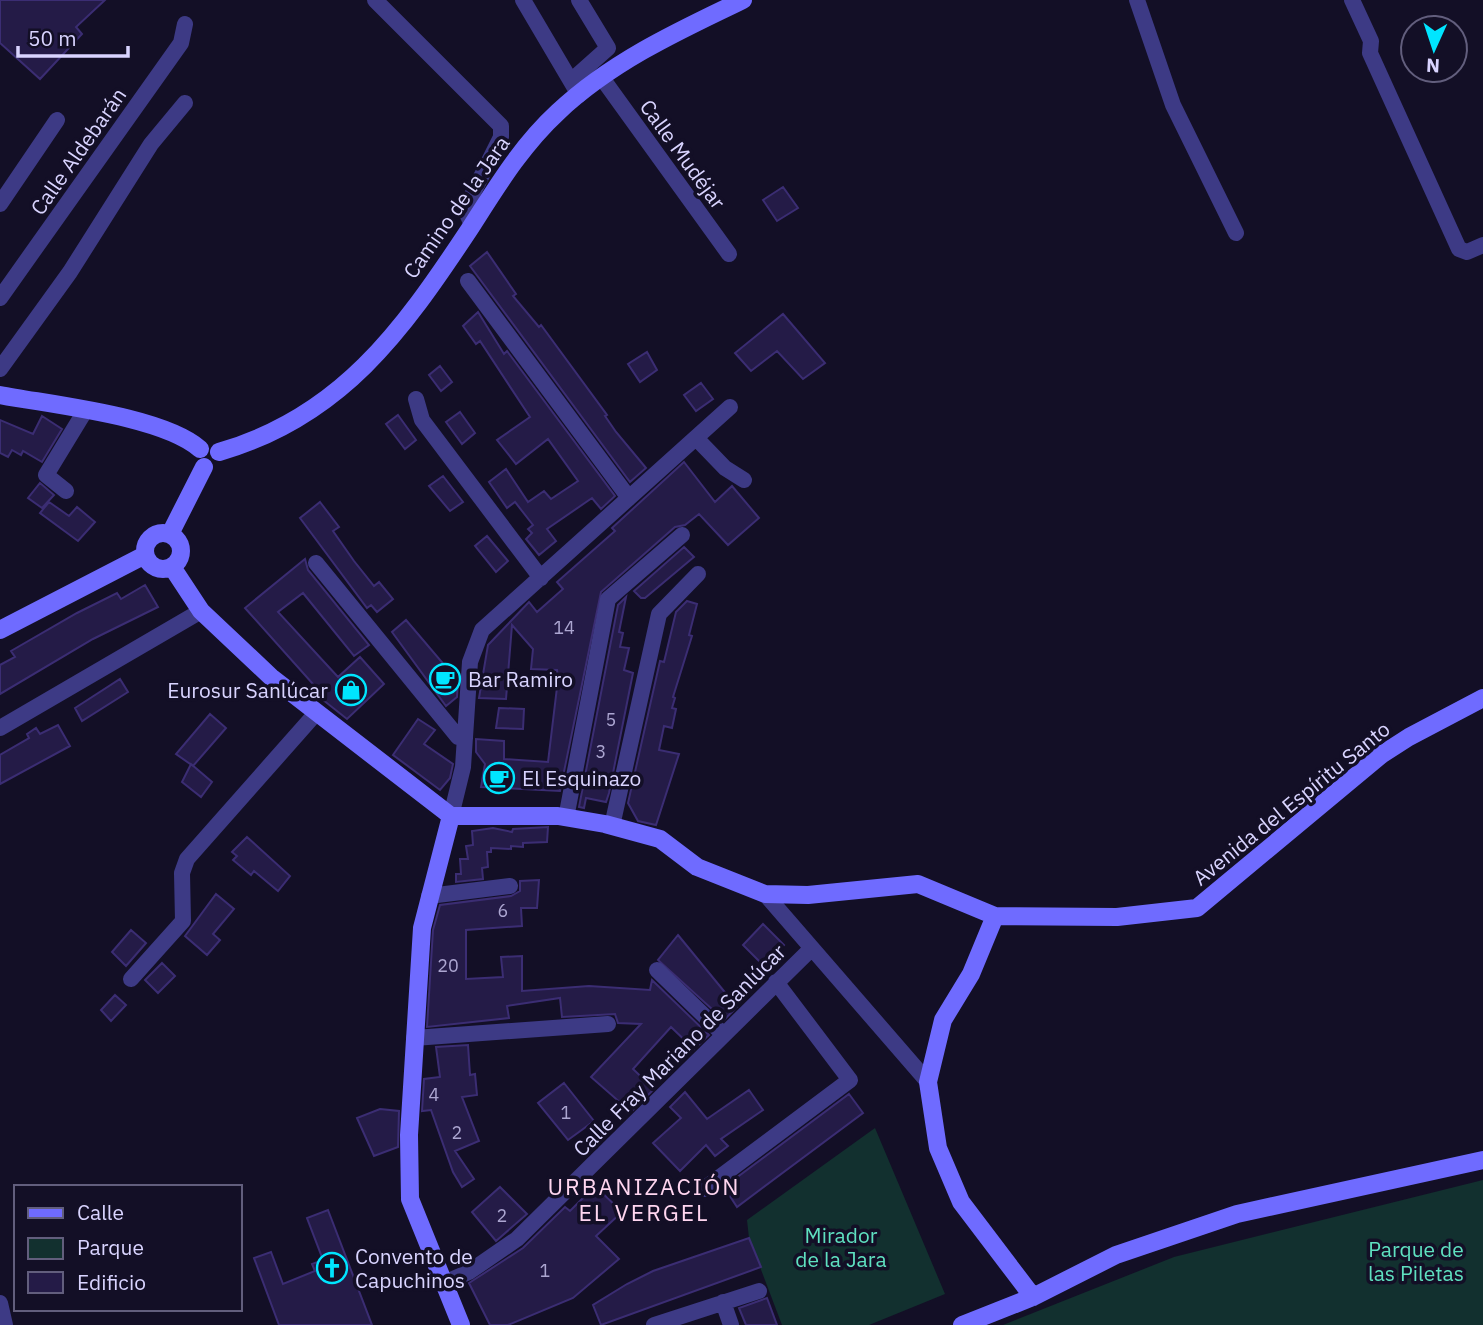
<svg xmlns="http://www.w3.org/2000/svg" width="1483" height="1325" font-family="'IBM Plex Sans',sans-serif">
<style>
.green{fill:#12302f}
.building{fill:#241b47;stroke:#3b2d73;stroke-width:2}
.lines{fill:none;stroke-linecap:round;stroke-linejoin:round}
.street{stroke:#3d3a85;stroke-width:16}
.secondary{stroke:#6f6bff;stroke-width:18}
.labels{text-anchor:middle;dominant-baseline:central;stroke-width:7;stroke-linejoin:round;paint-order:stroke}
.number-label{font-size:18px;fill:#aca6d1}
.street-label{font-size:21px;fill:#d9d4ff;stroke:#130f26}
.poi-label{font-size:21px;fill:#d9d4ff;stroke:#130f26;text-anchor:start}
.park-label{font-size:21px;fill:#5fe0c0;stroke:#130f26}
.neighbourhood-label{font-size:23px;letter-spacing:2px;fill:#ffd6f0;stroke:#130f26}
</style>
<rect width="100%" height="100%" fill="#130f26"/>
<path class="green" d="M875,1128L945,1294L869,1325H782L749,1238L747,1220Z
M1483,1180V1325H1003L1174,1257Z"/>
<path class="building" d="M0,0H105L76,27L82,34L40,79L0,43Z
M783,187L798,208L777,221L763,200Z
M487,252L516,294L513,296L539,327L541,325L607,415L605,416L616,432L646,468L630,482L470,266Z
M478,312L504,354L507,351L615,496L601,509L592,498L547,529L556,541L539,555L526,539L532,533L528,529L533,525L515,502L507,508L489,482L506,469L528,502L544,491L551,499L578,481L548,439L516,464L497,440L530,417L480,341L476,344L463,326Z
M783,314L825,363L803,379L777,351L751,371L735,353Z
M647,352L657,370L640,382L628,364Z
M440,366L452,382L441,391L429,375Z
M701,383L713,399L696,411L684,395Z
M460,412L475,433L462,444L446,422Z
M398,415L416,440L405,449L386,424Z
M42,416L62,429L42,462L23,451L21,455L12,450L8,457L0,453V420L33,434Z
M684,462L715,502L732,486L759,518L728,545L699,514L685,525L675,527L601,592L560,791L481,787L485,764L476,752V739L504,741V759L548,762L558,679L557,670L531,669L533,649L512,625L506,699L479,698L488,645L529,602L537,612L563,589L557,582L615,531L612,528Z
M443,476L463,502L450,511L429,486Z
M40,483L54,495L42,508L28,498Z
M49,502L69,516L77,507L95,522L78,541L40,513Z
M320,502L339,527L333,531L354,561L374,586L379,582L393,599L377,612L371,605L367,608L300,518Z
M487,536L508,561L496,572L475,546Z
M684,547L694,557L645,598H641L634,591Z
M305,559L308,570L369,645L354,656L303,593L278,612L338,677L360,657L384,684L347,719L318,696L321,693L245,608Z
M145,585L158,607L93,639L0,694V665L15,657L11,651L77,613L117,593L121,599Z
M626,597L619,632L623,633L620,647L629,648L624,670L633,673L609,793L606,802L586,798L584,808L579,807L618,605Z
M687,601L697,604L689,635L692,636L673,697L675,698L672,708L676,709L672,728L664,726L659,750L679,754L656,825L638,821L628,803L660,661L664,662L676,612Z
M406,620L458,681L457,697L446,706L392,632Z
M120,679L128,692L82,721L75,708Z
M499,708L524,709L523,729L496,728Z
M210,714L226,728L193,766L176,754Z
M418,719L435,730L424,744L453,764L450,778L440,790L393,755Z
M58,725L70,746L0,784V755L29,738L27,734L36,728L40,734Z
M191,764L212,782L201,797L182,782Z
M548,827L547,842L523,843V847L511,846V849L491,848V852H487L488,867L482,868L483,879L456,882V874H461L460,859H468L466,846L473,845L472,831L493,828L512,832L513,829Z
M247,837L290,876L278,891L254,871L251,875L233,860L237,856L232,852Z
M539,880L537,908H521L522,926L466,930V979L503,977L501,957L522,956V991L589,986L650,990L652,980L709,1035L694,1049L671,1027L633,1069L654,1089L631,1112L591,1077L641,1024L618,1023L615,1014L562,1017L560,998L507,1006L509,1018L427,1027L433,930L440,905L511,896L520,891V881Z
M216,894L234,909L213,934L220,940L207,955L185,936Z
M763,924L784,945L764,966L743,945Z
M131,930L146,943L126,966L112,952Z
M678,935L737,1007L724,1020L658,960Z
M162,963L175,976L158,993L145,980Z
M115,995L126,1005L111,1021L101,1010Z
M468,1045L470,1075L475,1074L477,1095L462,1097L479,1141L455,1151L474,1179L462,1187L453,1172L431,1110L422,1111L424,1079L440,1077L436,1047Z
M564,1083L594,1121L568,1140L538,1103Z
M749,1090L763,1110L721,1139L728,1146L715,1156L706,1145L680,1171L653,1143L681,1118L670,1107L685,1092L707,1119Z
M849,1094L863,1113L737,1207L724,1187Z
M380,1109L399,1111L398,1147L374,1156L357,1118Z
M595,1186L622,1212L596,1236L619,1259L573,1298L508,1325H490L469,1283L523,1248L565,1207L570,1211Z
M500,1187L527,1214L496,1241L472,1212Z
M328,1210L372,1325H279L254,1258L271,1252L283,1284L315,1271L312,1264L323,1260L307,1218Z
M749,1238L761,1267L601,1325L593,1305L627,1284L653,1271Z
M767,1298L777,1325H746L739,1308Z"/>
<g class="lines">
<path class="street" d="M375,0L501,126V137L465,209L472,225
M523,0L579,95
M1137,0L1173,105L1236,233
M1352,0L1371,41L1370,53L1459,249L1467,252L1483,245
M602,78L729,254
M571,81L608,48L579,0
M0,204L57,120
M468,281L629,498
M0,298L181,43L185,24
M0,369L70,272L151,144L185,103
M416,399L422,420L541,578
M696,438L725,468L744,480
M66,491L46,475L85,411
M316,563L458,737L465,738
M0,728L201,611
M451,816L463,767L470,662L482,630L730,407
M566,818L608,599L682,535
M612,826L659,614L698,574
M765,894L928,1082
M429,896L510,886
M657,970L724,1035
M131,979L183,921L182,873L187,859L317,712
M414,1038L608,1024
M704,1189L850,1080L776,982
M444,1283L469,1272L517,1239L812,948
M723,1302L731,1325
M0,1303L5,1325
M654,1325L759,1291"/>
<path class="secondary" d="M0,395C52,405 162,416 200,449
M219,452C341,417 402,331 469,230C496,188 521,146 558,112C611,62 678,31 743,0
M145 551a18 18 0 1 1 36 0a18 18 0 1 1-36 0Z
M170,534L204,467
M172,567L201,611L271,677L451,816H558L605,824L660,839L697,867L765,894L808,895L918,884L995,916L1117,917L1197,908L1381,755L1409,737L1483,698
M0,630L145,555
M451,816L422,928L409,1135L410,1199L461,1325
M995,916L971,974L943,1020L928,1082L938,1148L961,1202L1033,1297
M962,1325L1033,1297L1116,1255L1237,1214L1483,1160"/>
</g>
<defs>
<g id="cafe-ring" transform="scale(1.575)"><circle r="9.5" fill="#130f26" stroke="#00e5ff" stroke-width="1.5"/><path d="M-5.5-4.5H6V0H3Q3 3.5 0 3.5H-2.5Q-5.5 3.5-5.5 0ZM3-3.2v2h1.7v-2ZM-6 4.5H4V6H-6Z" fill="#00e5ff"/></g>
<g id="shop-ring" transform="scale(1.575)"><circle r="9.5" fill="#130f26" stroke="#00e5ff" stroke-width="1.5"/><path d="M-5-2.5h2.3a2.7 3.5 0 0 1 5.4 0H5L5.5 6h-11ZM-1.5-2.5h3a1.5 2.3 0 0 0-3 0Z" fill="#00e5ff"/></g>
<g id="church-ring" transform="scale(1.575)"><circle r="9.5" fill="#130f26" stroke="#00e5ff" stroke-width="1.5"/><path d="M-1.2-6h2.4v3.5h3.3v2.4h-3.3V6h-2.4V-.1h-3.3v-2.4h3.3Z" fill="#00e5ff"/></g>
</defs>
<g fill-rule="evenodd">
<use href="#cafe-ring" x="445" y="679"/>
<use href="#shop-ring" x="351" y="690"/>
<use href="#cafe-ring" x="499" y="778"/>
<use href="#church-ring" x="332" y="1268"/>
</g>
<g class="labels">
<g class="number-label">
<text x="564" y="627">14</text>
<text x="611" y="719">5</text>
<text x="601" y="751">3</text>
<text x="503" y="910">6</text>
<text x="448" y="965">20</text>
<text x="434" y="1094">4</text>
<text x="566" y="1112">1</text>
<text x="457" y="1132">2</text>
<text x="502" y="1215">2</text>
<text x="545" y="1270">1</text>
</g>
<g class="street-label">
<text transform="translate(78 151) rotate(-55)">Calle Aldebarán</text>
<text transform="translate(683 154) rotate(54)">Calle Mudéjar</text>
<text transform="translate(456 207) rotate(-55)">Camino de la Jara</text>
<text transform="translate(1291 803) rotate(-39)">Avenida del Espíritu Santo</text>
<text transform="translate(679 1050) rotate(-45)">Calle Fray Mariano de Sanlúcar</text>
</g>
<g class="poi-label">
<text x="468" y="679">Bar Ramiro</text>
<text x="328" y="690" text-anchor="end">Eurosur Sanlúcar</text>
<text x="522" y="778">El Esquinazo</text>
<text x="355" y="1256">Convento de<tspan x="355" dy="24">Capuchinos</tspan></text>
</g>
<g class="park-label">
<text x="841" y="1235">Mirador<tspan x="841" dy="24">de la Jara</tspan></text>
<text x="1416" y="1249">Parque de<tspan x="1416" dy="24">las Piletas</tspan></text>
</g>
<g class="neighbourhood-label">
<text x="644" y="1186">URBANIZACIÓN<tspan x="644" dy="26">EL VERGEL</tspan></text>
</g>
</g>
<rect x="14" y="1185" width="228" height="126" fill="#130f26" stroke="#625e7d" stroke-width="2"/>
<rect x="28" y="1208" width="35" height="10" fill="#6f6bff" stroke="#625e7d" stroke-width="2"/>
<text x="77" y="1220" font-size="21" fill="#d9d4ff">Calle</text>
<rect x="28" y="1238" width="35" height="21" fill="#12302f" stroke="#625e7d" stroke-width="2"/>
<text x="77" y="1255" font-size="21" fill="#d9d4ff">Parque</text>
<rect x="28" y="1272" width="35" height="21" fill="#241b47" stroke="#625e7d" stroke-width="2"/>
<text x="77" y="1290" font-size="21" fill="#d9d4ff">Edificio</text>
<g transform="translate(1434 49) rotate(183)"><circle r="33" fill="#130f26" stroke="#625e7d" stroke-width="2"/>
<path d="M0-5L12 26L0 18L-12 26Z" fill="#00e5ff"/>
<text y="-10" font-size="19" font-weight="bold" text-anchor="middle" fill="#d9d4ff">N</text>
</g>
<path d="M18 46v10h110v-10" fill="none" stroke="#d9d4ff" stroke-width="3.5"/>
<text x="28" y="46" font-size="21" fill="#d9d4ff" stroke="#130f26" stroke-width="5" paint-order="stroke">50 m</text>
</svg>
